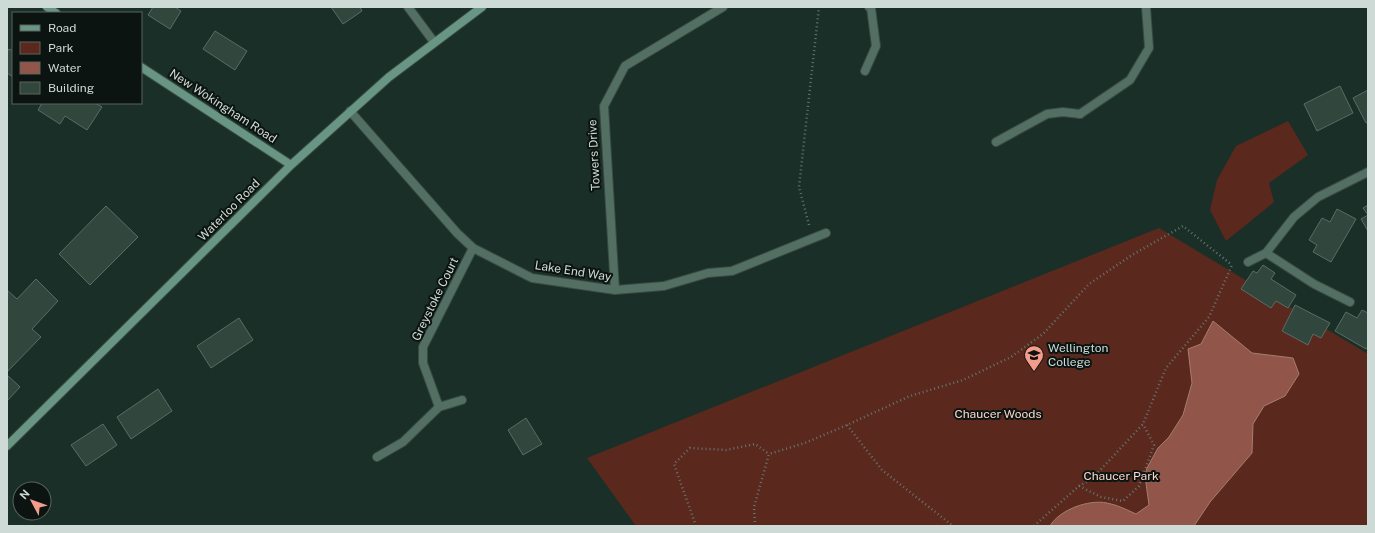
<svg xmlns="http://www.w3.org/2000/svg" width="1375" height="533" font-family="'Public Sans',sans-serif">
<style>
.green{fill:#5b281e}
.water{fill:#915649;stroke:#a37e73}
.building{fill:#31463d;stroke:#586e65}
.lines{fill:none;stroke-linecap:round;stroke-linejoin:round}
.lane-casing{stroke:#374a43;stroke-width:10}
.street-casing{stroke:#374a43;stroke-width:10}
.secondary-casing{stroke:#374a43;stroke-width:10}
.path{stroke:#64766f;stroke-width:2.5;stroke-dasharray:1 3;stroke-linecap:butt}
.lane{stroke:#536f63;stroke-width:8}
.street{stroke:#536f63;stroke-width:8}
.secondary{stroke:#699684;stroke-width:8}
.labels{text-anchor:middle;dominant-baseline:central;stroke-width:4;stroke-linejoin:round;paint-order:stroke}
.street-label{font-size:12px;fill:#cedad5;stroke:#0c1411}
.poi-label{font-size:12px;fill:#cedad5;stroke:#0c1411;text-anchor:start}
.park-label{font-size:12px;fill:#fbd5cc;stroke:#0c1411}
</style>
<rect width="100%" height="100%" fill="#1a2f27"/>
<path class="green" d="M1288,121L1308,155L1269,183L1274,202L1226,241L1210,210L1217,180L1236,146Z
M1159,228L1368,354V526H636L587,458Z"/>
<path class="water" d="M1213,321L1252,353L1293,358L1299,374L1285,396L1264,406L1253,424L1252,453L1210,502L1194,526H1050C1059,510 1089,499 1107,503C1118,505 1127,510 1136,514L1149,505L1145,476L1147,468L1158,448L1169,437L1183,415L1192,383L1188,349L1201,344Z"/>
<path class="building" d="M153,7H175L181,11L170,29L148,15Z
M331,7H360L362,11L343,24Z
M215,31L247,51L235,70L203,49Z
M9,49L13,51V77L7,73V52Z
M1340,86L1353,113L1317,131L1304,104Z
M1368,90V122L1366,123L1353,98Z
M42,103H95L102,107L87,130L65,116L60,124L38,110Z
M1368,205V231L1361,219L1368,215L1363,208Z
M106,206L138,237L90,285L59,254Z
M1337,209L1356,219L1331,262L1313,252L1317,245L1309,240L1322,218L1330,222Z
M1263,265L1275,273L1271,279L1296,295L1288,308L1276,301L1271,308L1241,289L1253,271L1257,273Z
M36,279L58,301L32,329L41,337L7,372V290L17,299Z
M1295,305L1330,323L1321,338L1313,334L1308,345L1282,331Z
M1362,310L1368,313V346L1366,349L1335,331L1346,312L1357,318Z
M239,318L253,340L211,368L197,346Z
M7,375L20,387L7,401Z
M158,389L172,411L131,439L117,417Z
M526,418L542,444L523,455L508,430Z
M103,424L117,445L86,466L71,445Z"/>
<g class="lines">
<g class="lane-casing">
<path id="lane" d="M996,142L1047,114L1063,112L1080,114"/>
</g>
<g class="street-casing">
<path id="street" d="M408,7L434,42
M865,71L876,46L871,8L869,7
M350,111L457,233L473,248L532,278L615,290L664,286L708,273L732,271L826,233
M1080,114L1130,80L1149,48L1146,7
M1266,253L1314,284L1350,302
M1248,262L1266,253L1294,217L1318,197L1368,172
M615,290L604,106L625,66L723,7
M439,407L423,363V347L473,248
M377,457L403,442L439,407L462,400"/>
</g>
<g class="secondary-casing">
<path id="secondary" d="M47,7L56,13
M141,67L291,165
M7,446L291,165L389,77L482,7"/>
</g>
<path class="path" d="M809,225L799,187L819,7
M847,425L882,470L953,526
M1079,486L1101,497L1123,501L1139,486L1154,445L1143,424
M696,526L674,464L690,448L726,450L755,444L769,454
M755,526L754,507L769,454L805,443L847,425L910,396L963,380L1011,357L1043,334L1089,284L1132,255L1183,226L1232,265
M1034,526L1079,486L1092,479L1143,424L1166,368L1209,317L1232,265"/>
<use href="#lane" class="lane"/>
<use href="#street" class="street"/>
<use href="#secondary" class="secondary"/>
</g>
<defs>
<g id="school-pin" transform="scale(1)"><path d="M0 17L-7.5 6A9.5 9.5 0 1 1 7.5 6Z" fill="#f49d8b" stroke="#0c1411"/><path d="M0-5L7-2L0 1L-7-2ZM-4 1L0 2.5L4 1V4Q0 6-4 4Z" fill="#111"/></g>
</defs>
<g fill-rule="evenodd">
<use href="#school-pin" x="1034" y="355"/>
</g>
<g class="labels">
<g class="street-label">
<text transform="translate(223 106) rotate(33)">New Wokingham Road</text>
<text transform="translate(594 155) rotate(-93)">Towers Drive</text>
<text transform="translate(229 210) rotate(-45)">Waterloo Road</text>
<text transform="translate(573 271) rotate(9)">Lake End Way</text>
<text transform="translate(435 299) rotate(-64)">Greystoke Court</text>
</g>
<g class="poi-label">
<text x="1048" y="348">Wellington<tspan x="1048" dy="14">College</tspan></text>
</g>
<g class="park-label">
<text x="998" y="414">Chaucer Woods</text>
<text x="1121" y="476">Chaucer Park</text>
</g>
</g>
<rect width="1375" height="533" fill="none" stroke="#cedad5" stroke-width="16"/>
<rect x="12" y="12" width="130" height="92" fill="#0c1411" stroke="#5a635f"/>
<rect x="20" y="25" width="20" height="6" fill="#699684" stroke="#5a635f"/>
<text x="48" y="32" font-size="12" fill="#cedad5">Road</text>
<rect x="20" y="42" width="20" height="12" fill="#5b281e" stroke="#5a635f"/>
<text x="48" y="52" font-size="12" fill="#cedad5">Park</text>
<rect x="20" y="62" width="20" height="12" fill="#915649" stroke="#5a635f"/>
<text x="48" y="72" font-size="12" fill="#cedad5">Water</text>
<rect x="20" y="82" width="20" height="12" fill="#31463d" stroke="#5a635f"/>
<text x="48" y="92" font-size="12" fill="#cedad5">Building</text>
<g transform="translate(32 501) rotate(311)"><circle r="19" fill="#0c1411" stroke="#5a635f"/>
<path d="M0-3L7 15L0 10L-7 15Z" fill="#f49d8b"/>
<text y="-6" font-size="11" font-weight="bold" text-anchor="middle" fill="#cedad5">N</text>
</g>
</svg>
